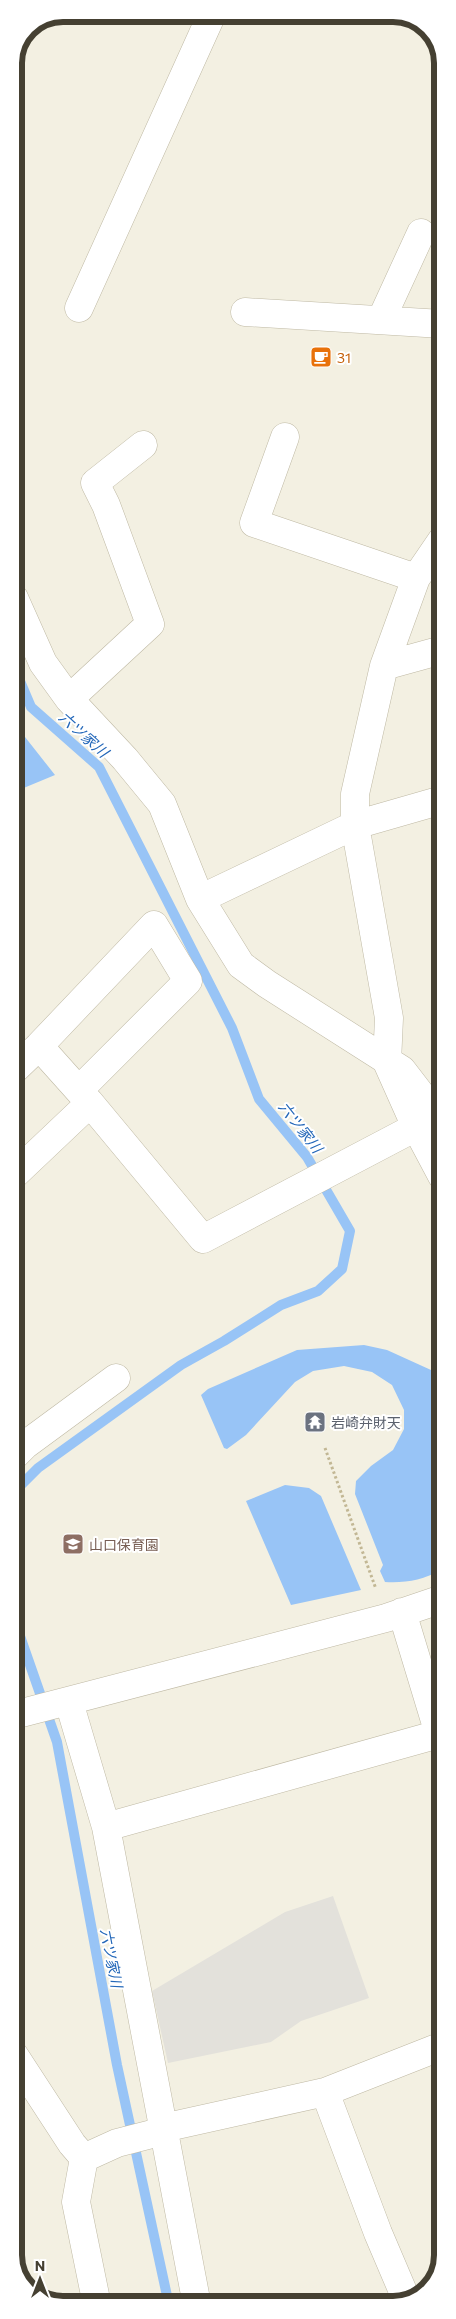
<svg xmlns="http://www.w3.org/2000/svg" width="456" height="2319" font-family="Commissioner,'Noto Sans JP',sans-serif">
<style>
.parking{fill:#e3e1db}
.water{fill:#98c4f6}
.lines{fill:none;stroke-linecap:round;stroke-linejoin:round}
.stream{stroke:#98c4f6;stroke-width:10}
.minor-casing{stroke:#bfb9a4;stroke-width:29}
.path{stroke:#c2b794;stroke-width:3;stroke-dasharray:2.5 2.5;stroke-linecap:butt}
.minor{stroke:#fff;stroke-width:28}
.labels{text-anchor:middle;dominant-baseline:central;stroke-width:4;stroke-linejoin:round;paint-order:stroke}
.food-label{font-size:14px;fill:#c56008;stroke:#fff;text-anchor:start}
.worship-label{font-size:14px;fill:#5b616d;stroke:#fff;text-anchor:start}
.education-label{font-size:14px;fill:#785e54;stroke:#fff;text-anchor:start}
.water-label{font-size:15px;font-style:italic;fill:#2367b9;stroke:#fff}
.rim{fill:none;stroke:#454032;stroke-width:6}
</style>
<rect width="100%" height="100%" fill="#f3f0e2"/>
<path class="parking" d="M333,1896L369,1998L301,2021L271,2042L168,2063L152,1991L285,1912Z"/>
<path class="water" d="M14,723L55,775L14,792Z
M364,1345L387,1350L442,1375V1570C422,1580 407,1583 385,1582L380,1571L383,1565L355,1494L356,1481L371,1466L393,1450L404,1429V1410L392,1385L372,1372L344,1366L313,1371L295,1382L246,1435L227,1449L224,1448L201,1395L208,1389L297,1350Z
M285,1485L309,1488L321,1496L361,1590L291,1605L246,1501Z"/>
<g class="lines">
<path class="stream" d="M14,667L31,707L99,767L232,1028L259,1099L307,1157L350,1231L342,1269L318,1291L281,1305L224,1341L181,1365L38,1468L14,1492
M14,1619L57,1742L117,2065L169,2305"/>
<g class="minor-casing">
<path id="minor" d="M79,308L212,14
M245,312L442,324
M381,320L421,233
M285,437L254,523L416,578
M442,540L416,578L384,666L355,794V825L389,1018L387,1062L416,1127L442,1176
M14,598L43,663L69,699L125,759L162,804L200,899L241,965L267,984L402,1070L442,1122
M384,666L442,650
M69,699L150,624L106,505L95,483L143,445
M200,899L355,825L442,800
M39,1046L90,1103L203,1239L416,1127
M14,1070L39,1046L154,925L188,981L79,1090
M14,1175L90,1103
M14,1456L25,1445L116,1378
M69,1702L106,1827L197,2305
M14,1715L386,1618L442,1599
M106,1827L439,1734L402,1612
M14,2055L72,2144L84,2158
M325,2092L378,2233L407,2301
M90,2305L95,2302V2295L76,2202L84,2158L117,2143L152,2134L163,2128L325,2092L442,2046"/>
</g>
<path class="path" d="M325,1448L376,1589"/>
<use href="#minor" class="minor"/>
</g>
<defs>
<g id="cafe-square" transform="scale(1.125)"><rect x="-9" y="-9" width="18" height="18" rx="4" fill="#e8710a" stroke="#fff"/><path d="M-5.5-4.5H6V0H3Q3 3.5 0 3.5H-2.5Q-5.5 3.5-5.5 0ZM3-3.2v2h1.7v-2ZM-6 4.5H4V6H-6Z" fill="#fff"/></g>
<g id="temple-square" transform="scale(1.125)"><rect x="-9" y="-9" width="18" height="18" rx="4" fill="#6b7280" stroke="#fff"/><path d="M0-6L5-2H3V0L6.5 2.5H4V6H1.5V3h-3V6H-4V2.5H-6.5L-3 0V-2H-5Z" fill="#fff"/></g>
<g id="school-square" transform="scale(1.125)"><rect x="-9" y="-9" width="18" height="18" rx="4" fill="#8d6e63" stroke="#fff"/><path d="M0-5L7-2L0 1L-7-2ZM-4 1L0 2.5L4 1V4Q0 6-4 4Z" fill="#fff"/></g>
</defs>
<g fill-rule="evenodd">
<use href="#cafe-square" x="321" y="357"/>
<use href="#temple-square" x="315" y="1422"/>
<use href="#school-square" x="73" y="1544"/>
</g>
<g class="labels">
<g class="food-label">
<text x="337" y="357">31</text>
</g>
<g class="worship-label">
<text x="331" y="1422">岩崎弁財天</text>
</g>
<g class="education-label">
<text x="89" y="1544">山口保育園</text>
</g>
<g class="water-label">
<text transform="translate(84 734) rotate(42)">六ツ家川</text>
<text transform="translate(301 1127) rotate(52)">六ツ家川</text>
<text transform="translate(112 1958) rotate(79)">六ツ家川</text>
</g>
</g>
<path d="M0 0H456V2319H0ZM63 22H393A41 41 0 0 1 434 63V2255A41 41 0 0 1 393 2296H63A41 41 0 0 1 22 2255V63A41 41 0 0 1 63 22Z" fill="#fff" fill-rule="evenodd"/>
<path class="rim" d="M63 22H393A41 41 0 0 1 434 63V2255A41 41 0 0 1 393 2296H63A41 41 0 0 1 22 2255V63A41 41 0 0 1 63 22Z"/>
<g transform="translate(40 2279)" stroke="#ffffff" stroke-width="4" paint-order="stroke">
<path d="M0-4L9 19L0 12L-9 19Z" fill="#454032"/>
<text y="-8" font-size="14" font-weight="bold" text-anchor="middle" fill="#454032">N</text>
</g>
</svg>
